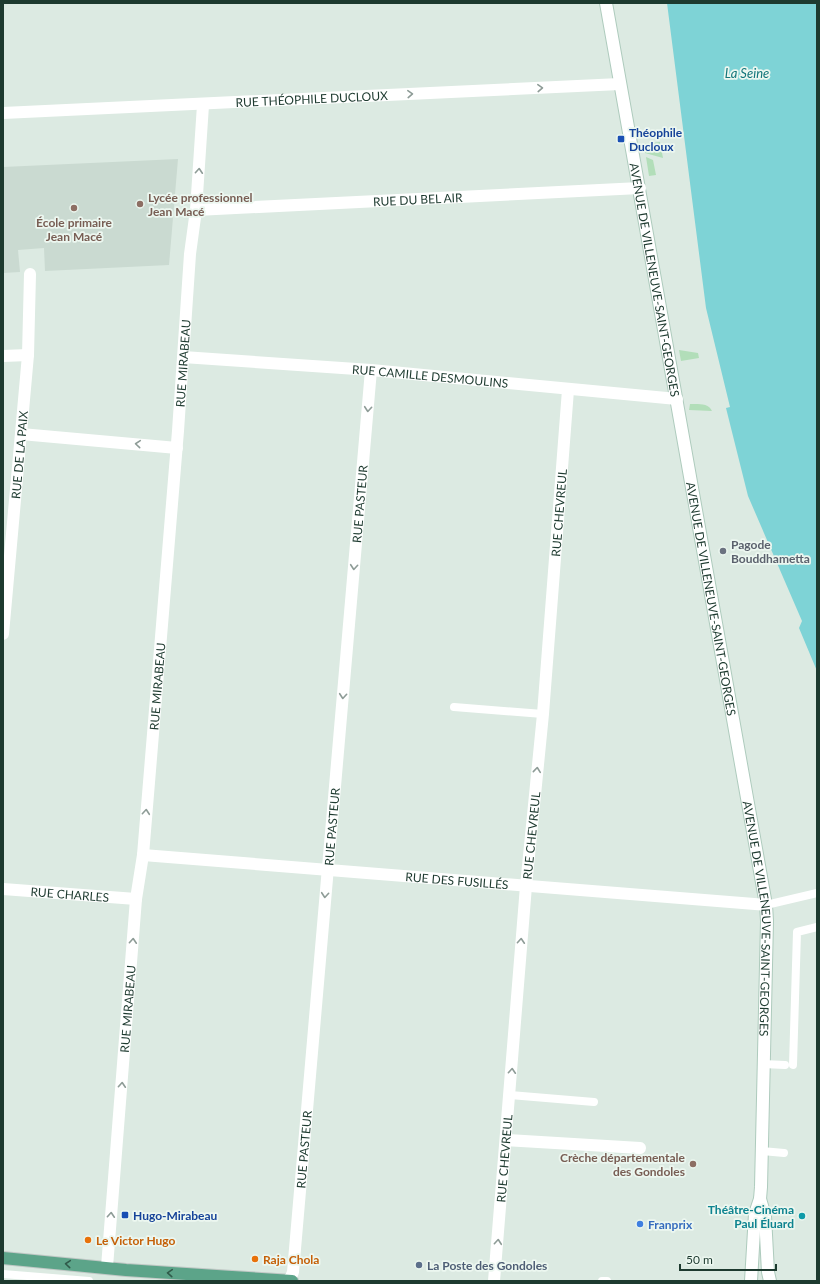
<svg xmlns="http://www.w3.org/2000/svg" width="820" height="1284" font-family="Lato,sans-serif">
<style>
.built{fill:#cadad1}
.green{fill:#b2deb9}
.water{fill:#7ed3d6}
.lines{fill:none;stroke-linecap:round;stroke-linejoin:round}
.secondary-casing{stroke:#aecbbd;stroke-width:14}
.primary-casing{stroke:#c0c8c5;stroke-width:14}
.lane{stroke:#fff;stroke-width:8}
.street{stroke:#fff;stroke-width:12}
.secondary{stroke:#fff;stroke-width:12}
.primary{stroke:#5ca489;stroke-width:12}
.oneway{stroke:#8e9c97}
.oneway2{stroke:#305a4a}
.transit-dot{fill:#1a4fb4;stroke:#ecf7f0;stroke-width:1.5}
.education-dot{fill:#8d6e63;stroke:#ecf7f0;stroke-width:1.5}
.worship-dot{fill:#6b7280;stroke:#ecf7f0;stroke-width:1.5}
.culture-dot{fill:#0f9aa8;stroke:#ecf7f0;stroke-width:1.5}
.shop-dot{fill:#3f7fe0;stroke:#ecf7f0;stroke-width:1.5}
.food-dot{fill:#e8710a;stroke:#ecf7f0;stroke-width:1.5}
.service-dot{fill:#5c6f8a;stroke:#ecf7f0;stroke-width:1.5}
.labels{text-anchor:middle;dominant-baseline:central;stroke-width:3.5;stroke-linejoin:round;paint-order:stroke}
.street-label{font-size:12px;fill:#1d3a2f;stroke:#ecf7f0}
.transit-label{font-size:12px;font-weight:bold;fill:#164399;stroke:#ecf7f0;text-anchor:start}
.education-label{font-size:12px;font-weight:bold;fill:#785e54;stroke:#ecf7f0;text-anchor:start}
.worship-label{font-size:12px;font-weight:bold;fill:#5b616d;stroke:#ecf7f0;text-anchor:start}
.culture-label{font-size:12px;font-weight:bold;fill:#0d838f;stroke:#ecf7f0;text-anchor:end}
.shop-label{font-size:12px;font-weight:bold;fill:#366cbe;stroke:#ecf7f0;text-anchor:start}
.food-label{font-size:12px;font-weight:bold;fill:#c56008;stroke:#ecf7f0;text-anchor:start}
.service-label{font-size:12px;font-weight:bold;fill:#4e5e75;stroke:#ecf7f0;text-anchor:start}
.water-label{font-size:13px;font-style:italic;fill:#13767b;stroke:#ecf7f0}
</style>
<rect width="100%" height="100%" fill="#dceae2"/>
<path class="built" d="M178,159L169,265L45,271L44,248L18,250L20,272L3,273V167Z"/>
<path class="green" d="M660,142L663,158L645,153L643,144Z
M646,157L653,160L656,175L649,176Z
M679,350L698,353L699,358L681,361Z
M690,404C698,404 709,403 712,411L689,410Z"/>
<path class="water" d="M667,3H817V671L799,628L802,621L748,496L726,408L730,407L706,308Z"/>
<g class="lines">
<g class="secondary-casing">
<g id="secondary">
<path id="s10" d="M606,3L766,905L767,921L761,1187L760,1199L755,1214L751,1281"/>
<path d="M760,1199L765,1216L768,1272L770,1281"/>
</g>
</g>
<g class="primary-casing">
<path id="primary" d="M3,1258L126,1270L292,1281"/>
</g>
<path class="lane" d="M454,707L543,714
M766,905L817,893
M763,1064L785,1065
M793,1065L797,932L817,927
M510,1095L594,1102
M761,1151L784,1153
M3,1274L89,1281
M602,1281H607"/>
<g class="street">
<path id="s1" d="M3,113L620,84"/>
<path id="s2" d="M196,210L640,188"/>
<path d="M3,356L28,355"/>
<path id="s3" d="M183,357L371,370L677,399"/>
<path d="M21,434L177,448"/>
<path id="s4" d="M3,634L28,355L30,274"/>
<path id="s5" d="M143,855L766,905"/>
<path id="s6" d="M3,889L136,899"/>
<path d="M506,1140L640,1148"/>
<path id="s7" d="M107,1267L136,899L143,855L178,431L190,254L196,210L203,105"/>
<path id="s8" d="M287,1281L291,1277L293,1272L371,370"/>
<path id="s9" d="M494,1281L526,886L543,714L568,390"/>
</g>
<use href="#secondary" class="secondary"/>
<use href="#primary" class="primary"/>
</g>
<defs><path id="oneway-chevron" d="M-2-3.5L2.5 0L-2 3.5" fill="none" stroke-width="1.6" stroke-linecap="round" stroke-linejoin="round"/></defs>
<g class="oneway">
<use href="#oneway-chevron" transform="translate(540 88) rotate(-3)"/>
<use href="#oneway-chevron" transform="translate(410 94) rotate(-3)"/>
<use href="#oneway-chevron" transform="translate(199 171) rotate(-86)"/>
<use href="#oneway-chevron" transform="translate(368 409) rotate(95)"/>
<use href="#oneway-chevron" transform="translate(138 444) rotate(-175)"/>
<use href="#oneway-chevron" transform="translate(354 567) rotate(95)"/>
<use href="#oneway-chevron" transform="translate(343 696) rotate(95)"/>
<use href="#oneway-chevron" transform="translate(537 770) rotate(-84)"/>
<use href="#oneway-chevron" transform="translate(146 812) rotate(-85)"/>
<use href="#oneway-chevron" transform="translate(325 895) rotate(95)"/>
<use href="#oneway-chevron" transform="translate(133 941) rotate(-86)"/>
<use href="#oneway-chevron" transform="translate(521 941) rotate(-86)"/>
<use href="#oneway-chevron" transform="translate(512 1071) rotate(-86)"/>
<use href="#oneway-chevron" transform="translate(122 1085) rotate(-86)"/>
<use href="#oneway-chevron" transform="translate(111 1215) rotate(-86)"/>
<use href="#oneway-chevron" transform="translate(498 1242) rotate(-85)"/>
</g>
<g class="oneway2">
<use href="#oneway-chevron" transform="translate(68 1264) rotate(-175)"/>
<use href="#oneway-chevron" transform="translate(170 1273) rotate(-176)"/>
</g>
<g class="transit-dot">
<rect x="617" y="135" width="8" height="8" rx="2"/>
<rect x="121" y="1211" width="8" height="8" rx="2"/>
</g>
<g class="education-dot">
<circle cx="140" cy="204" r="4"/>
<circle cx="74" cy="208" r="4"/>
<circle cx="693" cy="1164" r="4"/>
</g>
<circle class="worship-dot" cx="723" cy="551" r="4"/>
<circle class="culture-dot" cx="802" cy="1216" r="4"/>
<circle class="shop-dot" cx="640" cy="1224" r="4"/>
<g class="food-dot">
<circle cx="88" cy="1240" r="4"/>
<circle cx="255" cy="1259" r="4"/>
</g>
<circle class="service-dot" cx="419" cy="1265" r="4"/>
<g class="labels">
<g class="street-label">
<text stroke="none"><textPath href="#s1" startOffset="309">RUE THÉOPHILE DUCLOUX</textPath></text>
<text stroke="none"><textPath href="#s2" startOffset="222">RUE DU BEL AIR</textPath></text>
<text stroke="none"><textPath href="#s10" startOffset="281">AVENUE DE VILLENEUVE-SAINT-GEORGES</textPath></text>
<text stroke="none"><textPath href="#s7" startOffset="907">RUE MIRABEAU</textPath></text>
<text stroke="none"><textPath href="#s3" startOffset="248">RUE CAMILLE DESMOULINS</textPath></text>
<text stroke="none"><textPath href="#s4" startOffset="180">RUE DE LA PAIX</textPath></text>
<text stroke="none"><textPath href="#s8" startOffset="782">RUE PASTEUR</textPath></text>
<text stroke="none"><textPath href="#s9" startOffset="771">RUE CHEVREUL</textPath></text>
<text stroke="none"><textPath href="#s10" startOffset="605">AVENUE DE VILLENEUVE-SAINT-GEORGES</textPath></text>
<text stroke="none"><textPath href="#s7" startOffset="583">RUE MIRABEAU</textPath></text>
<text stroke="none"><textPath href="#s8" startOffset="458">RUE PASTEUR</textPath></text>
<text stroke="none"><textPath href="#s9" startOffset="447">RUE CHEVREUL</textPath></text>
<text stroke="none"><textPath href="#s5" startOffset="315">RUE DES FUSILLÉS</textPath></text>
<text stroke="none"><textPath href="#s6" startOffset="67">RUE CHARLES</textPath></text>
<text stroke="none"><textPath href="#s10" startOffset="929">AVENUE DE VILLENEUVE-SAINT-GEORGES</textPath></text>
<text stroke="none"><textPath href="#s7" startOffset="259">RUE MIRABEAU</textPath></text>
<text stroke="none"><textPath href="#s8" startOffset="134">RUE PASTEUR</textPath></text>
<text stroke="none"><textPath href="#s9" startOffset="123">RUE CHEVREUL</textPath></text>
</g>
<g class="transit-label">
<text x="629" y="132">Théophile<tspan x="629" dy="14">Ducloux</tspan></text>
<text x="133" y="1215">Hugo-Mirabeau</text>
</g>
<g class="education-label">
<text x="148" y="197">Lycée professionnel<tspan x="148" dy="14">Jean Macé</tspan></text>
<text x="74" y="222" text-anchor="middle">École primaire<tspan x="74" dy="14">Jean Macé</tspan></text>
<text x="685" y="1157" text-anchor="end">Crèche départementale<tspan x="685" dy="14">des Gondoles</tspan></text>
</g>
<g class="worship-label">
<text x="731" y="544">Pagode<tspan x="731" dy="14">Bouddhametta</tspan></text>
</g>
<g class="culture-label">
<text x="794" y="1209">Théâtre-Cinéma<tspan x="794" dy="14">Paul Éluard</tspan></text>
</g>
<g class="shop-label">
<text x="648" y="1224">Franprix</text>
</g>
<g class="food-label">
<text x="96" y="1240">Le Victor Hugo</text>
<text x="263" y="1259">Raja Chola</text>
</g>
<g class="service-label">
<text x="427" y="1265">La Poste des Gondoles</text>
</g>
<g class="water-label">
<text x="747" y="73">La Seine</text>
</g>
</g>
<rect width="820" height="1284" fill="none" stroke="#1d3a2f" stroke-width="8"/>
<path d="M680 1264v6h96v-6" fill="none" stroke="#1d3a2f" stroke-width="2"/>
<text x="686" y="1264" font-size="12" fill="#1d3a2f" stroke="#ecf7f0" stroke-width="3" paint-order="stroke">50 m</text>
</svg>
